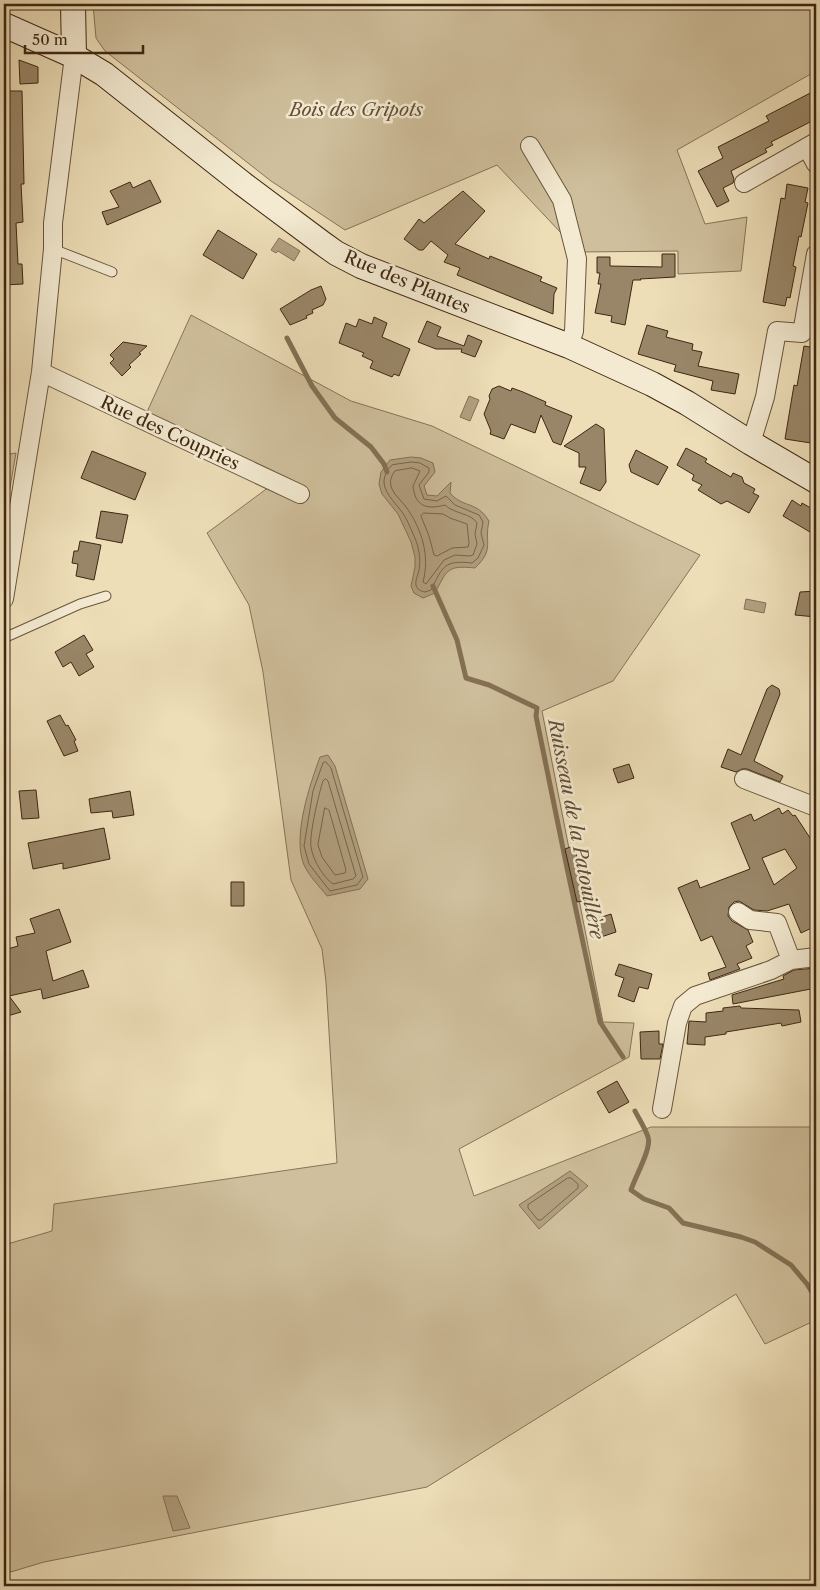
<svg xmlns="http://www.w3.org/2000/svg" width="820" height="1590" font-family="'Libre Caslon Text',serif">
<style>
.green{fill:#cfbf9c;stroke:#877357}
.water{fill:#b2a080;stroke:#847054}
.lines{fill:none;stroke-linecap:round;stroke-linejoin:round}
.shore{stroke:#786449;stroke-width:1}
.stream{stroke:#847054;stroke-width:5}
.building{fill:#998668;stroke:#3f2712;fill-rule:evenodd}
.lane-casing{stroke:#6a553c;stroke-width:11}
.street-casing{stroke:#6a553c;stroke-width:20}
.secondary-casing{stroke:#3f2712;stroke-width:26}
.lane{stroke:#f3ead1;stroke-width:9}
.street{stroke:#f3ead1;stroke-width:18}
.secondary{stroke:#f3ead1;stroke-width:24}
.labels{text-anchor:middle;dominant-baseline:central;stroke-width:5;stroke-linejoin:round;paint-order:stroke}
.park-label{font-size:18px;font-style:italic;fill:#634d34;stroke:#f3ead1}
.street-label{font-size:18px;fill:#3f2712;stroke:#f3ead1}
.water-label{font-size:19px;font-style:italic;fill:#624b33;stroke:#f3ead1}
</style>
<rect width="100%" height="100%" fill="#eddeb8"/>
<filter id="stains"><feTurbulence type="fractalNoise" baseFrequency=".004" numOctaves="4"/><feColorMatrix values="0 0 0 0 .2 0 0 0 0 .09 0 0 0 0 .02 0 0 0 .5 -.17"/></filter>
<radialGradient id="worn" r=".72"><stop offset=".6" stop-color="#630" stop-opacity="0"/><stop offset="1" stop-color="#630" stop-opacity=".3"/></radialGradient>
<path class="green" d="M93,4H816V71L677,150L705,224L747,217L741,271L678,274V251L579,252L497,165L345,230L271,181L105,51L96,38Z
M191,315L351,401L432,426L700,555L613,681L542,711L603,1022L634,1023L629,1057L459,1149L474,1196L651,1127H816V1320L765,1344L736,1294L427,1487L44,1562L4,1574V1245L52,1231L54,1204L337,1163L326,982L322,949L291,880L263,672L249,605L207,533L269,487L142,423Z
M16,453L4,522V455Z"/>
<path class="water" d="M279,238L300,251L294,261L278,251L276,253L271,250Z
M469,396L479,400L470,421L460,417Z
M411,457L421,458L433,463L435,472L424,486L427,495L437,496L451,482L450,493C464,509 476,500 489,521C484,543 495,549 475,568C447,565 447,570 435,593L423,598L414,593L411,586L415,567V557L411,542L398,514L382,494L379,484L381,472L390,460Z
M746,599L766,603L764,613L744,609Z
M328,755L335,766L368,879L360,889L327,896C320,887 309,876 304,865C292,837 310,784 320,757Z
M570,1171L588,1186L539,1229L519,1205Z
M163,1496H177L190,1528L173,1531Z"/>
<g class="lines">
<path class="shore" d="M412,462L420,463L429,468V472L419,485L424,499L437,501L446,496L455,505L479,515L483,522L481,533L484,545L478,558L472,563C444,560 443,566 431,590L425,592C421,591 417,590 416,585C415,581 418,575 419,570C421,559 419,547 414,536C410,527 407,519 402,512C390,496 374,484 392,465Z
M412,468L420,471L413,486C415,506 426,510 445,505C454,514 471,513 477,523L475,534L477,544L473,555L470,556L455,555L444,560L426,584L423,582C430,556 422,529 406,507C402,501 395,496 392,489C389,482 391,476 395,471Z
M424,513L443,514L450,518L467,524L469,543L468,547L452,548L437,556L434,555L429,536L421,516Z
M326,762L331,768L363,877L357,885L330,891L309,864L304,846L313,791L323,763Z
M326,779L328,781L356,876L353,879L333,884C323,877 313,860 311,847C309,835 319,793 323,781Z
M325,808L329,810L346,870L345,873L335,875L322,857L318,845Z
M568,1178H571L578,1184V1188L541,1220H538L528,1208V1205Z"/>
<path class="stream" d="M287,338L312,386L335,418L371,447L384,464L387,472
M433,586L457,640L466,678L489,685L537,708L536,716L567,868L600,1022L623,1057
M635,1111C639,1119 645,1128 648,1137C652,1148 635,1177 631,1190L644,1199L669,1208L683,1223L741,1237L755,1242L791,1265L807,1284L816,1299"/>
</g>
<path class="building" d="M19,60L38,67V83L20,84Z
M816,90V119L771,142L773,145L765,149L767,152L731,171L734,179L733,183L723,188L729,201L717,207L698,171L723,158L718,147L769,121L766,116Z
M4,91H22L24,184H21L23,222L16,223L18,264H22L23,284L4,285Z
M150,180L161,202L107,225L102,212L119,207L110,191L130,182L133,188Z
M787,184L808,188L805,202L808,203L801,237L799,236L793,266L796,267L790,298L787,297L785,306L763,302L781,198L785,199Z
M463,191L485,211L455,244L489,259L490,256L542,277L540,281L557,288L554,294L553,314L457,275L460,268L444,262L448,255L431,241L423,250H419L404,239L419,219L424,223Z
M218,230L257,254L243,279L203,255Z
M662,254H675V277L640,279L641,280H633L625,325L611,322L612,316L595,313L601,284H598L600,273H597V257H610V266L662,267Z
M321,286L326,299L323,305L312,310L313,313L306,316L307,318L290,325L280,309L311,290Z
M374,317L387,323L382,337L410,349L399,376L394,374L392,377L370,368L373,361L362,356L364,353L339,343L346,323L356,327L359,319L372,324Z
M427,321L441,327L437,336L464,346L468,335L482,341L475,357L461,352L462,349H436L418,342Z
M647,325L668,331L666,337L693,344L692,350L702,352L698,366L739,374L735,394L711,390L713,381L674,371L676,365L638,354Z
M123,342L147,346L139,353L141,354L129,365L131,367L122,376L110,363L114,359L110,355Z
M804,346L816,348V411L811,443L785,439L794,385L797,386Z
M499,386L511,391L512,388L523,392L546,402L545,405L572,416L561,445L553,442L541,415L535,433L511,424L504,439L490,434L491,431L484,414L490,399L489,396L492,389Z
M596,424L604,429L606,482L600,491L580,483L586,467H579V453L564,446Z
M686,448L707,459L705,462L731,477L733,473L742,477L744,483L755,489L753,493L759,496L749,513L727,501L721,504L698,490L702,485L692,480L694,475L677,465Z
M636,450L668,467L658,485L631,472L629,465Z
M92,451L146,473L135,500L81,478Z
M792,500L801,506L802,503L816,511V522L810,532L783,516Z
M101,511L128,515L122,543L96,538Z
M80,541L101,545L94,580L76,576L78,564L72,563L74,551H78Z
M816,591V617L795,615L800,592Z
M84,635L93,650L86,654L94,667L79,676L71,662L63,667L55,652Z
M772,685L779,689L780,694L754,761L783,776L780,782L747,769H742L736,772L721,767L728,749L741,755L767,689Z
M60,715L66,726L68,725L76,740L74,741L78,751L64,756L47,721Z
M629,764L634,778L618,783L613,769Z
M36,790L39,818L22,819L19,791Z
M130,791L134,815L113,818L112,811L91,813L89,799Z
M779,808L782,814L788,810L793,816L795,815L816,847V926L801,933L789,904L767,911L754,910L739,901L734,902L729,907L728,916L732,921L748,930L753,942L746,946L752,958L737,964L740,969L710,980L708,973L726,967L712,936L701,941L678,888L697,880L700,888L750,869L731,823L751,814L754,821ZM785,849L797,868L774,885L762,858Z
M104,828L110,859L63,869V863L33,869L28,843Z
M573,846L584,877L589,900L577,902L565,849Z
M231,882H244V906H231Z
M59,909L71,942L46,951L53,981L83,970L89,987L43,999L41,989L9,996L21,1012L4,1017V950L18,946L16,937L35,933L30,919Z
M611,914L616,932L598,938L593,920Z
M619,964L652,974L648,989L639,987L634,1002L618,996L624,978L615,975Z
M816,968V988L733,1004L732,995L784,979L783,976L794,970Z
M740,1006L741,1008L799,1010L801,1022L782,1026L781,1023L726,1032V1034L705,1037V1045L687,1044L689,1021L706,1022V1013L723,1011V1008Z
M659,1031V1044H663L660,1059H641L640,1032Z
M617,1081L629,1102L609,1113L597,1092Z"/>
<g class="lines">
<g class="lane-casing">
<path id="lane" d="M53,249L112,272
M4,638L80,604L106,596"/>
</g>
<g class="street-casing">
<path id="street" d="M530,146L562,200L577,259L574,331L569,346
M807,147L816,164
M744,183L816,142
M41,372L300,494
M751,443L765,397L777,331L802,333L816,254
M4,599L41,372L53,249V223L74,56
M744,779L816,807
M738,912L750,920L777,923L791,960
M662,1109L677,1023L683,1006L695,996L771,970L791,960L816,957"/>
</g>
<g class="secondary-casing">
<path id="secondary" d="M73,4L74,56
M4,25L74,56L104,74L243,184L322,243L336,253L361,266L569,346L652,384L687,403L751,443L816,481"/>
</g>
<use href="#lane" class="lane"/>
<use href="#street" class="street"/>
<use href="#secondary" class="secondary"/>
</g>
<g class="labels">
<g class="park-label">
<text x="356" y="110">Bois des Gripots</text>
</g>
<g class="street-label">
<text transform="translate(407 282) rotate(23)">Rue des Plantes</text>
<text transform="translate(170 433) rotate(25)">Rue des Coupries</text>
</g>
<g class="water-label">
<text transform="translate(576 829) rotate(79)">Ruisseau de la Patouillère</text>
</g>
</g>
<rect width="820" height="1590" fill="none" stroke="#eddeb8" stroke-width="20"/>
<rect x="5" y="5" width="810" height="1580" fill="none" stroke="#3f2712" stroke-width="2.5"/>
<rect x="10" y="10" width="800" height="1570" fill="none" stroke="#3f2712"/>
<path d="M25 45v8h118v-8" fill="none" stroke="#3f2712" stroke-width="2.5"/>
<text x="32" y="45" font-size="15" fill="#3f2712" stroke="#f3ead1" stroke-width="4" paint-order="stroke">50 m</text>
<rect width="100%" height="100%" filter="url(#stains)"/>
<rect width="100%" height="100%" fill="url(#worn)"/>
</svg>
